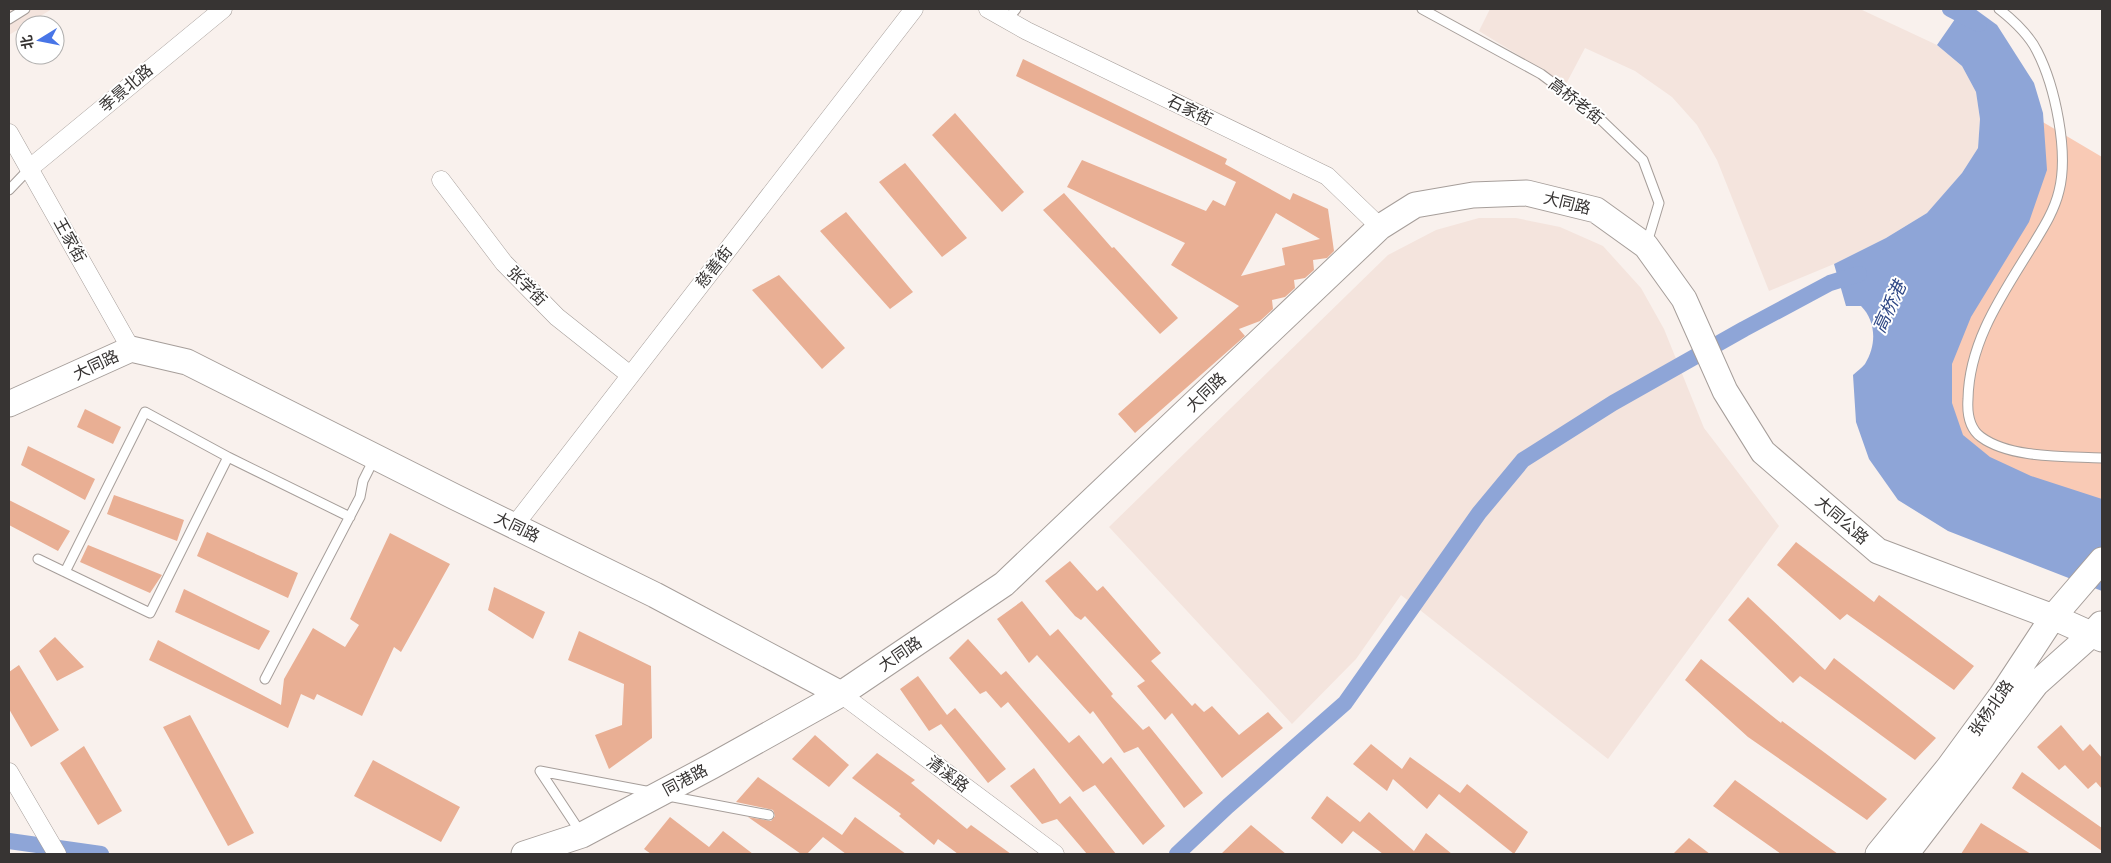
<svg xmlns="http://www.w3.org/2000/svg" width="2111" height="863" font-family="Raleway,'Noto Sans SC',sans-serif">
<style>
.built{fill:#f4e4dd}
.green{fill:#f9cab5}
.water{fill:#8ea5d7}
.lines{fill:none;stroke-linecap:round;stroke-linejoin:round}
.canal{stroke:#8ea5d7;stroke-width:16}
.building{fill:#e9af94;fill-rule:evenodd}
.lane-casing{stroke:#a69e9a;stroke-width:11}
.street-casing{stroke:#a69e9a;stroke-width:19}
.secondary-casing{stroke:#a69e9a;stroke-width:27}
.lane{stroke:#fff;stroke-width:9}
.street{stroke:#fff;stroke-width:18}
.secondary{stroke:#fff;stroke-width:25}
.labels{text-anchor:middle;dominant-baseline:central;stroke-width:4;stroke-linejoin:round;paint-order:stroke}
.street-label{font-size:16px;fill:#373433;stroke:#fff}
.water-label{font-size:18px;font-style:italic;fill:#2e4785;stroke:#fff}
</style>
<rect width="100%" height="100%" fill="#f9f1ed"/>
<path class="built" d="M9,9H52L9,35Z
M1490,9H1860L1937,45L1962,66L1976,92L1980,119L1978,148L1962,173L1927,213L1886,238L1834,264L1769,291L1717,160L1697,125L1672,97L1635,71L1585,48L1566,84L1479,31Z
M1479,218H1516L1560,227L1603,246L1641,288L1664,329L1704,428L1779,526L1608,759L1401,595L1356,659L1292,724L1109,527L1388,255L1436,230Z"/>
<path class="green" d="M2036,118L2102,157V530L1933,421L1973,267Z"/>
<path class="water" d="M1962,9H1975L1997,25L2034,83L2043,113L2047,170L2029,222L1971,317L1952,364V403L1963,435L1990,457L2031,476L2102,499V591L1948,531L1898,500L1869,459L1856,422L1853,375C1857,371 1862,368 1865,364C1877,345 1876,321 1861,306H1846L1834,264L1886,238L1927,213L1962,173L1978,148L1980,119L1976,92L1962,66L1937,45Z"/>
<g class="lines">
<path class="canal" d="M1950,9L1979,24
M9,841L101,854
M1177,854L1228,806L1345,703L1479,513L1523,460L1613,403L1744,329L1830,283L1859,274"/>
</g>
<path class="building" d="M1023,59L1227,159L1225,164L1290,200L1293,193L1328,209L1334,251L1327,258L1313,260L1314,270L1305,278L1294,280L1295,288L1285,297L1272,300L1273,309L1260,321L1239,329L1245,336L1135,433L1118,414L1239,306L1171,265L1185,243L1067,187L1082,160L1206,211L1213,200L1225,206L1236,182L1016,76ZM1276,213L1320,239L1282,248L1285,265L1241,276Z
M955,113L1024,192L1002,212L932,135Z
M905,163L967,238L942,257L879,182Z
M1064,193L1112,248L1114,247L1178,318L1160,334L1043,210Z
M846,212L913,292L890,309L820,231Z
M779,275L845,348L822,369L752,290Z
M85,409L121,427L113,444L77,427Z
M28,446L95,479L85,500L21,465Z
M114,495L184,520L177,541L107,514Z
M9,500L70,531L58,551L9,525Z
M207,532L298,573L288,598L197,556Z
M390,533L450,564L401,652L394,647L362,716L317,694L314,700L301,694L288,728L149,660L158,640L281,705L284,679L313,628L345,647L359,625L350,619Z
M1796,542L1874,602L1879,595L1974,666L1954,690L1847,614L1840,620L1777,565Z
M88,545L162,575L150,593L80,562Z
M1070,561L1097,591L1103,586L1161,653L1151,661L1192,706L1195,703L1204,712L1212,706L1239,735L1268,712L1283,728L1222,778L1172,713L1165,720L1137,686L1145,681L1085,616L1081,620L1075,616L1045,581Z
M494,587L545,612L533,639L488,610Z
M184,589L270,631L259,650L175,612Z
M1748,597L1825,670L1834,658L1936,738L1915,760L1800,676L1793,683L1728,620Z
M1022,601L1050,636L1058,629L1113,694L1111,696L1143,730L1149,726L1203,793L1184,808L1138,747L1124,753L1093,711L1090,714L1037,655L1029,663L997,619Z
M579,631L651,666L652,738L609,769L595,735L622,725L624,684L568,660Z
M55,637L84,667L57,681L39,651Z
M968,639L1001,675L1006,671L1069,743L1079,735L1103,764L1111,757L1165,826L1143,845L1095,785L1083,792L1008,702L1001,708L986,691L980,694L949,658Z
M1701,659L1781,723L1782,721L1887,799L1867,820L1748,737L1685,680Z
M19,665L59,730L31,747L9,709V672Z
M918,676L947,715L955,708L1006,769L988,783L941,724L929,731L900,689Z
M190,715L254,833L228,846L163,727Z
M2061,725L2083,751L2090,744L2102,758V789L2096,782L2088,789L2065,765L2059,770L2037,747Z
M815,735L849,765L829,787L792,759Z
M1371,744L1402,769L1410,757L1460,793L1467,784L1528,832L1514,854L1439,794L1427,809L1393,779L1387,791L1353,764Z
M84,746L122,811L98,825L60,763Z
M877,753L915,780L911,783L967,829L971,825L1011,854H958L938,839L934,845L899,816L901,814L852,778Z
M373,760L460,807L441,842L354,796Z
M1034,768L1060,804L1070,796L1116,854H1087L1057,819L1042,824L1010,786Z
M2022,772L2102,828V851L2012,788Z
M758,777L842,835L855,817L906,854H846L823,837L807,854H801L748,817L771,821L775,816L773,810L736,802Z
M1735,780L1838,854H1781L1713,806Z
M1327,796L1360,822L1369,812L1414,851L1426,833L1452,854H1383L1353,831L1342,844L1311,818Z
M670,817L709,847L723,831L753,854H651L644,849Z
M1981,823L2031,854H1961Z
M1251,825L1286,854H1221Z
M1689,838L1710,854H1673Z"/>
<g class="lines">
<g class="lane-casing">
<path id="lane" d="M1422,9L1541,74L1596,115L1643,160L1659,203L1647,243
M1999,9C2013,20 2029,35 2037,51C2055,86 2069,152 2059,191C2054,212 2042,230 2031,248C2002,295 1969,342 1968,399C1967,413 1969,428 1981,437C2011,459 2067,456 2102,458
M9,19L25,9
M1007,20L1016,9
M9,190L30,168
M38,559L150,613L228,457L350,517
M65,572L145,412L228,457
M265,679L360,497L363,481L375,457
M668,796L769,815
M581,833L540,771L651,792"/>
</g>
<g class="street-casing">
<path id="street" d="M988,9L1027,31L1327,176L1380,227
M9,133L131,349
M30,168L223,9
M441,180L504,263L557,317L630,375
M514,526L914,9
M841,694L1055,854
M9,772L57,854"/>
</g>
<g class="secondary-casing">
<path id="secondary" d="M9,404L131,349L187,362L455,497L655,595L841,694
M524,854L582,835L712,766L841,694L1004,584L1380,227L1415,205L1473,195L1527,193L1596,210L1646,246L1684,299L1725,391L1763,452L1878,551L2053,617L2102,639
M1878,854L1949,767L2001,696L2053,617L2102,560
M1906,854L2036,684L2092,634L2101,624"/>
</g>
<use href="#lane" class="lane"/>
<use href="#street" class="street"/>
<use href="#secondary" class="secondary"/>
</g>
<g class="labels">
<g class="street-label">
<text transform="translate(126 88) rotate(-40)">季景北路</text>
<text transform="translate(1576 101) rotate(38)">高桥老街</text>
<text transform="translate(1190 110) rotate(26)">石家街</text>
<text transform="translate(1567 203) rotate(14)">大同路</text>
<text transform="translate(70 240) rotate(61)">王家街</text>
<text transform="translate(714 267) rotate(-52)">慈善街</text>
<text transform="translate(527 286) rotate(45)">张学街</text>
<text transform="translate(96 365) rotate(-25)">大同路</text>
<text transform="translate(1206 392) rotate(-44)">大同路</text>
<text transform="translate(1842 520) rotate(41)">大同公路</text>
<text transform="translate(517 527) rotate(26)">大同路</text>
<text transform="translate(900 654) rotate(-34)">大同路</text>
<text transform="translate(1991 708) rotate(-55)">张杨北路</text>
<text transform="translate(948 774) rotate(37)">清溪路</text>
<text transform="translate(685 780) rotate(-28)">同港路</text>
</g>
<g class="water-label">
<text transform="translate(1889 307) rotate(-65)">高桥港</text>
</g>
</g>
<rect width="2111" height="863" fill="none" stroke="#373433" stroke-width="20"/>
<g transform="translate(40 40) rotate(260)"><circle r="24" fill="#ffffff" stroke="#afaead"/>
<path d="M0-4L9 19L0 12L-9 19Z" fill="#4875e7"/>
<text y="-8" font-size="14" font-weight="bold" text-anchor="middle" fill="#373433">北</text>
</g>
</svg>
